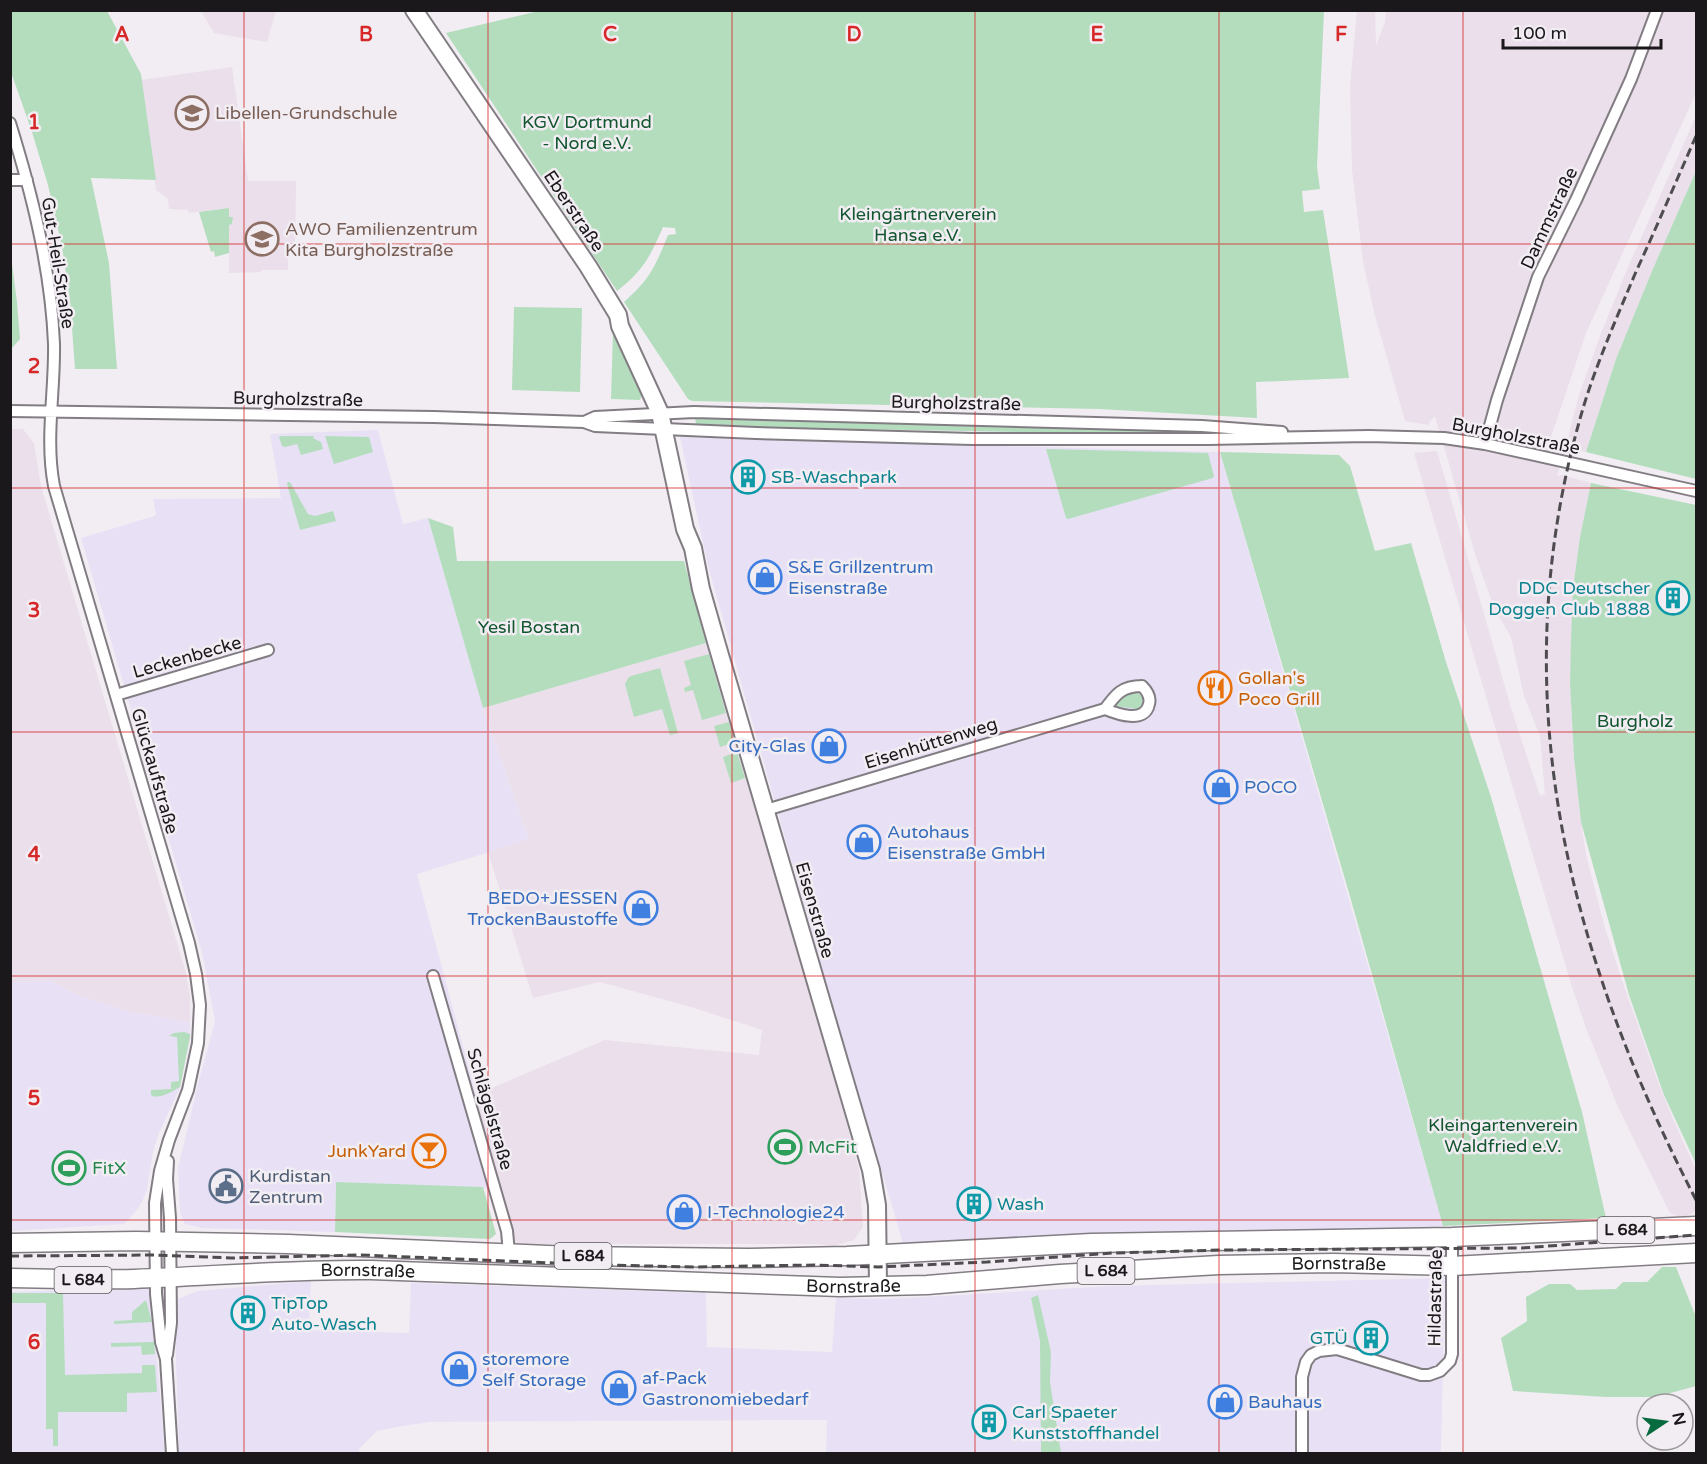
<svg xmlns="http://www.w3.org/2000/svg" width="1707" height="1464" font-family="'Varela Round',sans-serif">
<style>
.commercial{fill:#e8e1f6}
.built{fill:#eadfeb}
.green{fill:#b4ddbe}
.lines{fill:none;stroke-linecap:round;stroke-linejoin:round}
.street-casing{stroke:#827d83;stroke-width:14}
.secondary-casing{stroke:#827d83;stroke-width:20}
.primary-casing{stroke:#827d83;stroke-width:21}
.street{stroke:#fff;stroke-width:10}
.secondary{stroke:#fff;stroke-width:16}
.primary{stroke:#fff;stroke-width:18}
.rail{stroke:#4e4c4f;stroke-width:3;stroke-dasharray:9 4.5;stroke-linecap:butt}
.grid{fill:none;stroke:#d62828;stroke-width:1.5;stroke-opacity:0.55}
.labels{text-anchor:middle;dominant-baseline:central;stroke-width:5;stroke-linejoin:round;paint-order:stroke}
.shield{fill:#f2edf3;stroke:#5b585b;stroke-width:1.5}
.shield-label{font-size:16px;font-weight:bold;fill:#1a181a}
.education-label{font-size:18px;fill:#785e54;stroke:#f2edf3;text-anchor:start}
.park-label{font-size:18px;fill:#11562e;stroke:#f2edf3}
.street-label{font-size:18px;fill:#1a181a;stroke:#f2edf3}
.culture-label{font-size:18px;fill:#0d838f;stroke:#f2edf3;text-anchor:start}
.shop-label{font-size:18px;fill:#366cbe;stroke:#f2edf3;text-anchor:start}
.food-label{font-size:18px;fill:#c56008;stroke:#f2edf3;text-anchor:start}
.leisure-label{font-size:18px;fill:#27864d;stroke:#f2edf3;text-anchor:start}
.service-label{font-size:18px;fill:#4e5e75;stroke:#f2edf3;text-anchor:start}
.grid-label{font-size:20px;text-anchor:middle;font-weight:bold;fill:#d62828;stroke:#f2edf3;stroke-width:5;stroke-linejoin:round;paint-order:stroke}
</style>
<rect width="100%" height="100%" fill="#f2edf3"/>
<path class="commercial" d="M378,430L403,524L428,518L483,708L529,840L417,874L501,1189L336,1182L335,1232L201,1228L185,1224L180,1213L178,1168L198,1084L215,1021L202,953L81,538L154,516L156,514L153,499L281,498L270,434Z
M680,437L1220,452L1443,1226L1416,1230L904,1247L819,958L708,566Z
M49,980L78,995L131,1012L190,1022V1037L180,1088L159,1133L153,1152L147,1190L142,1202L136,1211L124,1224L11,1231L10,982Z
M1445,1278L1441,1453H826L827,1420L430,1422L402,1426L377,1431L359,1449V1453H179L175,1327L178,1299L197,1291L311,1281L309,1330L409,1333L411,1283L706,1293L707,1347L832,1352L836,1298L889,1299L1109,1286Z
M151,1287L165,1453H11L10,1292Z"/>
<path class="built" d="M201,11H276L267,42L214,33Z
M1357,11H1375L1376,46L1385,22L1386,11H1696V93L1586,333L1551,437L1566,446L1578,398L1600,336L1628,267L1696,116V171L1652,271L1616,359L1586,452L1566,447L1557,476L1562,475L1591,483L1580,537L1573,588L1570,683L1574,758L1581,822L1586,855L1605,928L1623,983L1657,1079L1673,1119L1696,1170V1210L1692,1214L1687,1215L1685,1219L1670,1213L1618,1107L1586,1028L1571,984L1414,453L1437,451L1512,711L1540,796L1545,794L1540,736L1524,696L1511,637L1494,608L1476,557L1435,416L1429,422V425L1405,421L1374,312L1363,261L1352,170L1350,86Z
M232,67L248,181H296L295,254L288,255V270H261V272L229,273V225L232,224L233,218L229,217V208L189,213L188,210L169,209L168,199L156,190L141,80Z
M11,429H23L34,443L41,486L186,973L190,997V1022L131,1012L78,995L49,980L11,982Z
M706,643L832,1070L859,1169L863,1227L854,1240L833,1246L815,1244H516L475,1095L605,1040L759,1055L762,1030L691,1007L600,982L533,998L488,852L529,839L483,708Z"/>
<path class="green" d="M107,11L141,74L156,180L91,178L109,263L117,369H75L70,300L62,247L48,185L32,132L11,72V11Z
M539,11H1324L1317,167L1320,189L1302,191L1304,212L1323,210L1349,378L1256,382L1257,418L1099,409L692,401L688,399L624,302C650,279 655,267 668,235L676,234L675,228L663,227C650,257 643,271 617,291L446,33Z
M1696,171V479L1586,452L1616,359L1652,271Z
M229,208V217H233L232,224L229,225V253L215,257L214,251L211,252L199,212Z
M11,256L17,302L20,339L11,349Z
M514,307L582,308L580,392L512,390Z
M613,331L641,393V397L640,400L611,399Z
M695,416L873,422L1171,429L1172,432L1170,435L696,426Z
M281,436H314L313,438L321,442L323,449L301,455L297,444L285,447L282,446L279,437Z
M325,436L369,437L373,452L334,464Z
M1046,449L1208,453L1214,476L1213,478L1068,519L1066,518Z
M1220,452L1339,455L1350,466L1375,551L1411,543L1446,662L1491,797L1555,1019L1582,1112L1606,1218L1443,1226L1349,893Z
M288,482H290L308,514L315,516L333,511L336,521L300,530L287,484Z
M1591,483L1696,505V1164L1664,1095L1629,995L1581,822L1574,758L1570,683L1571,638L1573,588L1580,537Z
M428,518L453,527L457,561H684L706,643L483,708Z
M709,654L726,713L702,720L693,690L685,692L684,688L691,685L684,661Z
M660,668L678,733L670,735L662,709L634,717L625,684L628,678L631,676Z
M1131,692C1137,691 1140,694 1143,699L1141,707L1137,709L1116,706L1117,703Z
M729,722L735,742L720,747L714,726Z
M737,752L745,778L731,783L723,757Z
M184,1032L190,1034V1037L180,1087C173,1091 159,1100 151,1095V1090L171,1089V1082L179,1081L177,1037L169,1036L174,1033Z
M336,1182L483,1187L496,1234L490,1239L335,1232Z
M1662,1267H1676L1696,1317V1386L1656,1397H1606L1513,1391L1501,1338L1527,1321L1526,1297L1549,1284H1570L1577,1290L1616,1289L1623,1282H1647Z
M11,1293H63L65,1375L142,1373V1365H155L157,1392L127,1393V1412H58V1446H53V1429H46V1303H11Z
M1038,1295L1051,1352L1050,1382L1061,1453H1041L1040,1341L1031,1298Z
M146,1300L152,1322L114,1324V1321L132,1320V1312Z
M154,1342L155,1354L142,1355L141,1346L111,1347V1343Z"/>
<g class="lines">
<g class="street-casing">
<path id="street" d="M10,123C32,194 51,269 54,344C55,391 45,439 54,486L189,943L196,974L200,1005L198,1043L188,1090L169,1140L160,1171L155,1203L156,1294L161,1342L166,1359L172,1454
M10,180H27
M10,411L434,417L584,422L595,426L756,433L972,439H1208L1369,436L1444,438L1485,444L1696,491
M584,422L595,417L694,412L1202,426L1282,432
M1485,444L1497,400L1538,277L1576,200L1631,79L1657,10
M116,695L268,650
M766,810L1105,709C1116,694 1122,686 1142,686C1147,691 1151,697 1149,704C1145,724 1117,714 1105,709
M433,976L507,1231L509,1253
M167,1355L171,1323L170,1218L167,1179L168,1161
M1302,1454V1377L1306,1362L1311,1355L1319,1351L1337,1349L1421,1375H1429L1440,1371L1450,1361L1452,1354V1237"/>
</g>
<g class="secondary-casing">
<path id="secondary" d="M414,10L588,266L618,315L620,326L660,413L685,529L693,548L701,589L717,645L871,1170L877,1205L878,1286"/>
</g>
<g class="primary-casing">
<g id="primary">
<path d="M10,1243L136,1241L288,1244L571,1256L748,1258L847,1256L1091,1243L1452,1237L1696,1226"/>
<path id="s1" d="M10,1278C52,1279 93,1280 134,1279C213,1276 292,1269 371,1270L840,1287L927,1285L1060,1274L1219,1265L1334,1263L1452,1266L1696,1253"/>
</g>
</g>
<use href="#street" class="street"/>
<use href="#secondary" class="secondary"/>
<use href="#primary" class="primary"/>
<path class="rail" d="M1696,136C1676,182 1656,228 1635,274C1617,317 1598,360 1584,405C1500,687 1565,946 1696,1200
M10,1256L155,1255L231,1258L361,1255L602,1265L695,1267L815,1265L878,1267L987,1262L1112,1253L1221,1250L1522,1248L1696,1235"/>
</g>
<path class="grid" d="M244,10V1454M488,10V1454M732,10V1454M975,10V1454M1219,10V1454M1463,10V1454M10,244H1696M10,488H1696M10,732H1696M10,976H1696M10,1220H1696"/>
<defs>
<g id="school-ring" transform="scale(1.725)"><circle r="9.5" fill="#f2edf3" stroke="#8d6e63" stroke-width="1.5"/><path d="M0-5L7-2L0 1L-7-2ZM-4 1L0 2.5L4 1V4Q0 6-4 4Z" fill="#8d6e63"/></g>
<g id="building-ring" transform="scale(1.725)"><circle r="9.5" fill="#f2edf3" stroke="#0f9aa8" stroke-width="1.5"/><path d="M-4-6H4V6H1V3H-1V6H-4ZM-2.5-4.3h1.7v1.8h-1.7ZM.8-4.3h1.7v1.8H.8ZM-2.5-1h1.7V.8h-1.7ZM.8-1h1.7V.8H.8Z" fill="#0f9aa8"/></g>
<g id="shop-ring" transform="scale(1.725)"><circle r="9.5" fill="#f2edf3" stroke="#3f7fe0" stroke-width="1.5"/><path d="M-5-2.5h2.3a2.7 3.5 0 0 1 5.4 0H5L5.5 6h-11ZM-1.5-2.5h3a1.5 2.3 0 0 0-3 0Z" fill="#3f7fe0"/></g>
<g id="restaurant-ring" transform="scale(1.725)"><circle r="9.5" fill="#f2edf3" stroke="#e8710a" stroke-width="1.5"/><path d="M-5-6h1v4h1v-4h1v4h1v-4h1v5L-1.5 .5V6h-2V.5L-5-1ZM5-6V6H3V1.5H1.5Q1.5-4 5-6Z" fill="#e8710a"/></g>
<g id="stadium-ring" transform="scale(1.725)"><circle r="9.5" fill="#f2edf3" stroke="#2e9e5b" stroke-width="1.5"/><path d="M0-5a6.5 5 0 1 0 0 10a6.5 5 0 1 0 0-10ZM-3.5-1.8h7v3.6h-7Z" fill="#2e9e5b"/></g>
<g id="bar-ring" transform="scale(1.725)"><circle r="9.5" fill="#f2edf3" stroke="#e8710a" stroke-width="1.5"/><path d="M-6-5H6L.8 .8V4.5H3.5V6h-7V4.5H-.8V.8Z" fill="#e8710a"/></g>
<g id="civic-ring" transform="scale(1.725)"><circle r="9.5" fill="#f2edf3" stroke="#5c6f8a" stroke-width="1.5"/><path d="M-.6-6.5H3V-4.5H.6V-3L4-1V1h2V6H-6V1h2V-1L-.6-3ZM-1.2 2.5V6h2.4V2.5Z" fill="#5c6f8a"/></g>
</defs>
<g fill-rule="evenodd">
<use href="#school-ring" x="192" y="113"/>
<use href="#school-ring" x="262" y="239"/>
<use href="#building-ring" x="748" y="477"/>
<use href="#shop-ring" x="765" y="577"/>
<use href="#building-ring" x="1673" y="598"/>
<use href="#restaurant-ring" x="1215" y="688"/>
<use href="#shop-ring" x="829" y="746"/>
<use href="#shop-ring" x="1221" y="787"/>
<use href="#shop-ring" x="864" y="842"/>
<use href="#shop-ring" x="641" y="908"/>
<use href="#stadium-ring" x="785" y="1147"/>
<use href="#bar-ring" x="429" y="1151"/>
<use href="#stadium-ring" x="69" y="1168"/>
<use href="#civic-ring" x="226" y="1186"/>
<use href="#building-ring" x="974" y="1204"/>
<use href="#shop-ring" x="684" y="1212"/>
<use href="#building-ring" x="248" y="1313"/>
<use href="#building-ring" x="1371" y="1338"/>
<use href="#shop-ring" x="459" y="1369"/>
<use href="#shop-ring" x="619" y="1388"/>
<use href="#shop-ring" x="1225" y="1402"/>
<use href="#building-ring" x="989" y="1422"/>
</g>
<g class="labels">
<g class="shield">
<rect x="1597.5" y="1217" width="57" height="26" rx="4.5"/>
<rect x="554.5" y="1243" width="57" height="26" rx="4.5"/>
<rect x="1077.5" y="1258" width="57" height="26" rx="4.5"/>
<rect x="54.5" y="1267" width="57" height="26" rx="4.5"/>
</g>
<g class="shield-label">
<text x="1626" y="1230">L 684</text>
<text x="583" y="1256">L 684</text>
<text x="1106" y="1271">L 684</text>
<text x="83" y="1280">L 684</text>
</g>
<g class="education-label">
<text x="215" y="113">Libellen-Grundschule</text>
<text x="285" y="229">AWO Familienzentrum<tspan x="285" dy="21">Kita Burgholzstraße</tspan></text>
</g>
<g class="park-label">
<text x="587" y="122">KGV Dortmund<tspan x="587" dy="21">- Nord e.V.</tspan></text>
<text x="918" y="214">Kleingärtnerverein<tspan x="918" dy="21">Hansa e.V.</tspan></text>
<text x="529" y="627">Yesil Bostan</text>
<text x="1635" y="721">Burgholz</text>
<text x="1503" y="1125">Kleingartenverein<tspan x="1503" dy="21">Waldfried e.V.</tspan></text>
</g>
<g class="street-label">
<text transform="translate(574 211) rotate(56)">Eberstraße</text>
<text transform="translate(1549 218) rotate(-65)">Dammstraße</text>
<text transform="translate(58 263) rotate(81)">Gut-Heil-Straße</text>
<text transform="translate(298 399) rotate(1)">Burgholzstraße</text>
<text transform="translate(956 403) rotate(1)">Burgholzstraße</text>
<text transform="translate(1516 436) rotate(11)">Burgholzstraße</text>
<text transform="translate(187 657) rotate(-16)">Leckenbecke</text>
<text transform="translate(931 743) rotate(-17)">Eisenhüttenweg</text>
<text transform="translate(155 771) rotate(74)">Glückaufstraße</text>
<text transform="translate(815 910) rotate(74)">Eisenstraße</text>
<text transform="translate(490 1109) rotate(74)">Schlägelstraße</text>
<text stroke="none"><textPath href="#s1" startOffset="1330">Bornstraße</textPath></text>
<text stroke="none"><textPath href="#s1" startOffset="358">Bornstraße</textPath></text>
<text stroke="none"><textPath href="#s1" startOffset="844">Bornstraße</textPath></text>
<text transform="translate(1435 1298) rotate(-89)">Hildastraße</text>
</g>
<g class="culture-label">
<text x="771" y="477">SB-Waschpark</text>
<text x="1650" y="588" text-anchor="end">DDC Deutscher<tspan x="1650" dy="21">Doggen Club 1888</tspan></text>
<text x="997" y="1204">Wash</text>
<text x="271" y="1303">TipTop<tspan x="271" dy="21">Auto-Wasch</tspan></text>
<text x="1348" y="1338" text-anchor="end">GTÜ</text>
<text x="1012" y="1412">Carl Spaeter<tspan x="1012" dy="21">Kunststoffhandel</tspan></text>
</g>
<g class="shop-label">
<text x="788" y="567">S&amp;E Grillzentrum<tspan x="788" dy="21">Eisenstraße</tspan></text>
<text x="806" y="746" text-anchor="end">City-Glas</text>
<text x="1244" y="787">POCO</text>
<text x="887" y="832">Autohaus<tspan x="887" dy="21">Eisenstraße GmbH</tspan></text>
<text x="618" y="898" text-anchor="end">BEDO+JESSEN<tspan x="618" dy="21">TrockenBaustoffe</tspan></text>
<text x="707" y="1212">I-Technologie24</text>
<text x="482" y="1359">storemore<tspan x="482" dy="21">Self Storage</tspan></text>
<text x="642" y="1378">af-Pack<tspan x="642" dy="21">Gastronomiebedarf</tspan></text>
<text x="1248" y="1402">Bauhaus</text>
</g>
<g class="food-label">
<text x="1238" y="678">Gollan's<tspan x="1238" dy="21">Poco Grill</tspan></text>
<text x="406" y="1151" text-anchor="end">JunkYard</text>
</g>
<g class="leisure-label">
<text x="808" y="1147">McFit</text>
<text x="92" y="1168">FitX</text>
</g>
<g class="service-label">
<text x="249" y="1176">Kurdistan<tspan x="249" dy="21">Zentrum</tspan></text>
</g>
</g>
<g class="grid-label">
<text x="122" y="41">A</text>
<text x="366" y="41">B</text>
<text x="610" y="41">C</text>
<text x="854" y="41">D</text>
<text x="1097" y="41">E</text>
<text x="1341" y="41">F</text>
<text x="34" y="129">1</text>
<text x="34" y="373">2</text>
<text x="34" y="617">3</text>
<text x="34" y="861">4</text>
<text x="34" y="1105">5</text>
<text x="34" y="1349">6</text>
</g>
<rect width="1707" height="1464" fill="none" stroke="#1a181a" stroke-width="24"/>
<g transform="translate(1665 1422) rotate(77)"><circle r="28" fill="#f2edf3" stroke="#9c989c" stroke-width="1.5"/>
<path d="M0-4.5L10 22L0 15L-10 22Z" fill="#086a3f"/>
<text y="-9" font-size="16" font-weight="bold" text-anchor="middle" fill="#1a181a">N</text>
</g>
<path d="M1503 39v9h158v-9" fill="none" stroke="#1a181a" stroke-width="3"/>
<text x="1512" y="39" font-size="18" fill="#1a181a" stroke="#f2edf3" stroke-width="4.5" paint-order="stroke">100 m</text>
</svg>
